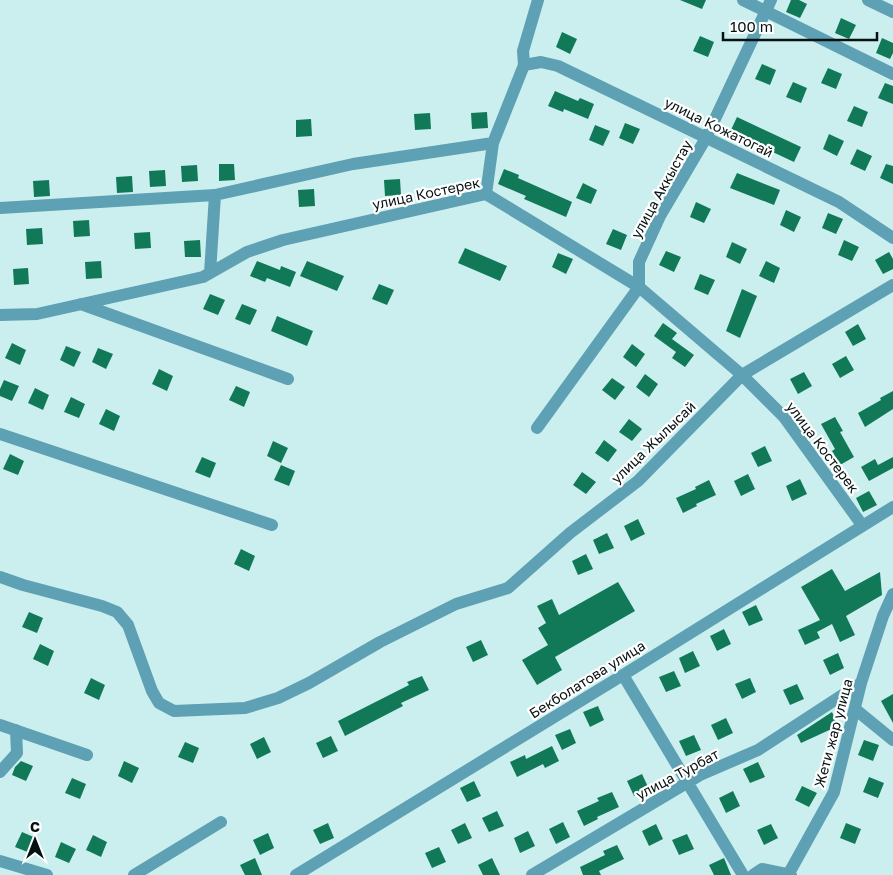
<svg xmlns="http://www.w3.org/2000/svg" width="893" height="875" font-family="'Golos Text',sans-serif">
<style>
.building{fill:#117958}
.lines{fill:none;stroke-linecap:round;stroke-linejoin:round}
.minor{stroke:#5ea0b4;stroke-width:12}
.labels{text-anchor:middle;dominant-baseline:central;stroke-width:4.5;stroke-linejoin:round;paint-order:stroke}
.street-label{font-size:14px;fill:#051211;stroke:#fff}
</style>
<rect width="100%" height="100%" fill="#cbefee"/>
<path class="building" d="M680,0H706L702,9Z
M791,0H799L807,4L800,18L786,12Z
M841,18L856,25L849,39L835,33Z
M562,32L577,39L570,54L556,47Z
M700,36L714,42L708,57L693,51Z
M882,38L893,43V53L890,59L876,53Z
M762,64L776,70L770,85L755,79Z
M828,68L842,74L836,89L821,83Z
M793,82L807,88L801,103L786,97Z
M885,83L893,86V104L878,98Z
M555,91L578,101L580,98L594,104L588,119L564,109L563,112L548,106Z
M854,106L868,112L862,127L847,121Z
M487,112L488,128L472,129L471,113Z
M430,113L431,129L415,130L414,114Z
M737,117L801,147L794,162L730,132Z
M311,119L312,136L296,137V120Z
M625,123L640,129L633,144L619,138Z
M595,125L610,131L603,146L589,140Z
M829,134L844,141L837,156L823,149Z
M857,149L872,156L865,171L850,164Z
M219,164H234L235,180L219,181Z
M886,164L893,166V184L880,178Z
M197,165L198,181L182,182L181,166Z
M504,169L519,175L518,178L572,202L566,217L524,199L526,196L498,184Z
M165,170L166,186L150,187L149,171Z
M737,173L780,190L774,205L730,188Z
M132,176L133,192L117,193L116,177Z
M400,179L401,195L385,196L384,180Z
M49,180L50,196L34,197L33,181Z
M583,183L597,190L591,204L576,198Z
M314,189L315,206L299,207L298,190Z
M696,202L711,209L704,223L690,217Z
M786,210L801,217L794,232L780,225Z
M828,213L843,219L836,234L822,228Z
M89,220L90,236L74,237L73,221Z
M42,228L43,244L27,245L26,229Z
M613,229L627,235L621,250L606,244Z
M150,232L151,248L135,249L134,233Z
M200,240L201,257H185L184,241Z
M844,240L859,247L852,261L838,255Z
M732,242L747,249L740,264L726,257Z
M465,248L507,266L500,281L458,263Z
M666,251L681,257L674,272L659,265Z
M889,252L893,259V269L883,274L875,260Z
M558,253L573,259L566,274L552,267Z
M101,261L102,278L86,279L85,262Z
M257,261L280,270L281,266L296,272L290,287L267,278L265,282L250,276Z
M307,261L344,276L337,291L300,276Z
M766,261L780,268L774,283L759,276Z
M28,268L29,284L14,285L13,269Z
M700,274L715,280L708,295L694,289Z
M379,284L394,290L387,305L372,299Z
M742,289L757,296L740,338L726,331Z
M210,294L225,300L218,315L203,309Z
M242,304L257,310L250,325L235,319Z
M277,316L313,331L307,346L271,331Z
M663,323L677,333L672,339L694,355L685,367L672,358L676,352L654,336Z
M858,324L866,339L853,346L845,332Z
M12,343L26,350L20,365L5,358Z
M632,344L645,354L636,367L623,357Z
M66,346L81,352L74,367L60,360Z
M98,348L113,354L106,369L92,362Z
M846,356L854,370L840,378L832,364Z
M159,369L173,376L167,391L152,384Z
M804,372L812,386L798,394L790,379Z
M645,374L658,384L649,397L636,387Z
M612,378L625,387L615,400L602,390Z
M4,380L19,386L12,401L0,396V389Z
M236,386L250,392L244,407L229,400Z
M35,388L49,395L43,410L28,403Z
M893,391V409L865,427L858,413L881,400L880,398Z
M71,397L85,404L79,418L64,412Z
M106,409L120,416L114,431L99,424Z
M835,417L843,431L840,432L854,457L840,465L832,451L835,449L821,424Z
M629,419L642,429L632,441L619,432Z
M604,440L617,450L608,462L595,453Z
M273,441L288,448L281,463L267,456Z
M765,446L772,461L758,467L751,453Z
M10,454L24,461L18,475L3,469Z
M202,457L216,463L210,478L195,472Z
M893,457V468L869,481L861,467L875,459L878,465Z
M281,465L295,471L289,486L274,480Z
M582,472L596,482L586,494L573,485Z
M748,474L755,489L741,496L734,481Z
M800,479L807,494L792,501L786,486Z
M709,480L716,495L696,504L697,506L683,513L676,498L696,489L695,487Z
M869,491L877,505L863,512L856,498Z
M638,519L645,534L631,541L624,526Z
M607,533L614,548L599,554L593,540Z
M241,549L255,556L249,571L234,564Z
M586,554L593,569L578,575L572,561Z
M832,569L845,591L880,572L882,595L846,616L855,635L840,642L832,624L817,632L820,638L805,645L798,630L820,620L801,587Z
M618,582L635,611L555,657L562,670L537,685L522,660L548,645L538,628L546,623L537,606L552,599L559,615Z
M756,605L763,620L749,626L742,612Z
M29,612L43,618L37,633L22,627Z
M724,629L731,644L717,651L710,636Z
M481,640L488,655L473,662L466,647Z
M40,644L54,651L48,666L33,659Z
M693,651L700,666L685,673L679,658Z
M838,653L844,668L830,675L823,660Z
M674,671L681,686L666,692L659,677Z
M422,676L429,690L401,703L403,706L345,736L338,721L409,685L407,682Z
M91,678L105,685L99,700L84,693Z
M750,678L756,692L742,699L735,684Z
M797,684L804,699L790,705L783,690Z
M893,694V723L881,701Z
M598,706L604,720L590,727L583,712Z
M832,712L838,726L801,743L797,735Z
M726,718L733,733L718,740L711,725Z
M570,729L576,743L562,750L555,735Z
M694,735L701,750L686,756L679,741Z
M331,736L338,751L323,758L316,743Z
M264,737L271,752L257,759L250,744Z
M864,740L879,745L873,761L858,755Z
M185,742L199,748L193,763L178,757Z
M552,746L559,761L545,768L543,764L517,777L510,762L525,755L526,759Z
M21,761L33,766L26,781L12,775L15,767Z
M124,761L139,768L132,783L118,776Z
M758,762L765,777L750,783L743,769Z
M642,774L649,789L634,796L627,781Z
M869,777L884,783L878,798L863,792Z
M72,778L86,784L80,799L65,793Z
M474,781L481,796L467,802L460,788Z
M802,786L817,793L809,807L795,800Z
M733,791L740,806L726,813L719,798Z
M612,792L619,807L597,817L598,819L584,826L577,811L599,801L597,798Z
M497,811L504,826L489,832L482,818Z
M563,822L570,837L556,844L549,829Z
M328,823L334,838L320,844L313,830Z
M465,823L472,838L458,844L451,830Z
M846,823L861,829L855,844L840,838Z
M656,824L663,839L649,846L642,831Z
M771,824L778,838L764,845L757,830Z
M528,831L535,846L520,853L514,838Z
M22,832L36,838L30,853L15,847Z
M268,833L274,848L260,855L253,840Z
M687,834L694,849L679,855L672,840Z
M93,835L107,842L101,857L86,850Z
M61,842L76,849L69,863L55,857Z
M617,845L624,859L599,871L601,875H583L580,867L605,855L603,851Z
M439,847L446,862L432,868L425,853Z
M255,858L262,875H245L240,865Z
M492,858L500,875H483L478,865Z
M724,858L731,875H714L709,865Z"/>
<g class="lines">
<path class="minor" d="M743,0L893,74
M868,0L893,12
M524,65L541,62L558,66L839,202L893,238
M493,143L524,65L523,51L538,0
M0,208L215,195L353,164L493,143L486,194
M210,273L215,195
M81,304L288,379
M0,315L37,314L203,277L247,252L283,240L486,194L639,287L742,375L784,417L862,525
M537,428L639,287V262L660,216L706,138L771,0
M0,434L272,525
M0,577L23,585L102,606L117,612L128,625L152,691L159,703L174,711L245,708L278,698L309,683L380,642L456,604L508,588L570,533L638,481L742,375L893,285
M623,675L743,875
M855,709L893,740
M0,725L87,755
M0,772L17,753L16,730
M0,861L47,875
M134,875L221,822
M296,875L623,675L893,507
M532,875L700,775L758,750L861,683
M753,875L762,869L791,875
M788,875L834,792L861,683L883,616L893,594"/>
</g>
<g class="labels">
<g class="street-label">
<text transform="translate(719 127) rotate(26)">улица Кожатогай</text>
<text transform="translate(661 189) rotate(-61)">улица Аккыстау</text>
<text transform="translate(426 193) rotate(-12)">улица Костерек</text>
<text transform="translate(653 442) rotate(-44)">улица Жылысай</text>
<text transform="translate(823 447) rotate(53)">улица Костерек</text>
<text transform="translate(587 679) rotate(-32)">Бекболатова улица</text>
<text transform="translate(833 733) rotate(-75)">Жети жар улица</text>
<text transform="translate(677 774) rotate(-28)">улица Турбат</text>
</g>
</g>
<g transform="translate(35 840)" stroke="#ffffff" stroke-width="4" paint-order="stroke">
<path d="M0-4L9 19L0 12L-9 19Z" fill="#051211"/>
<text y="-8" font-size="14" font-weight="bold" text-anchor="middle" fill="#051211">С</text>
</g>
<path d="M723 32v8h154v-8" fill="none" stroke="#051211" stroke-width="2.5"/>
<text x="730" y="32" font-size="15" fill="#051211" stroke="#ffffff" stroke-width="4" paint-order="stroke">100 m</text>
</svg>
